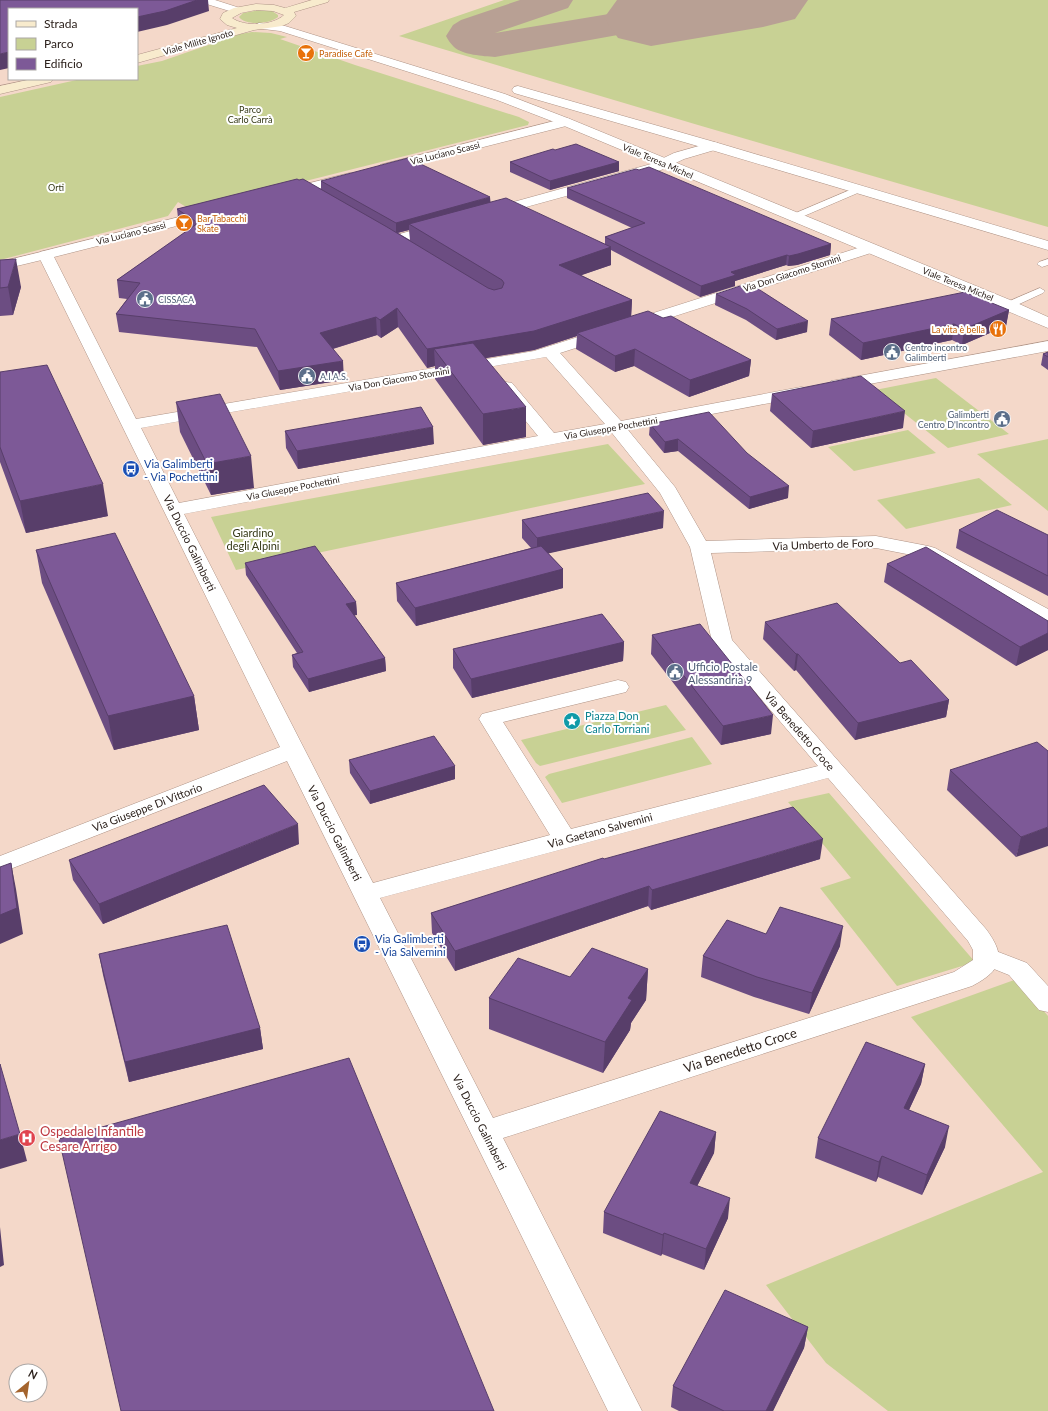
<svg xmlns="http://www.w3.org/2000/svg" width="1048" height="1411" font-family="Lato,sans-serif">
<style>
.green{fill:#c8d194}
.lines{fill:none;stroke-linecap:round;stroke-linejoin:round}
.taxiway{fill:#b8a094;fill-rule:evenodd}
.runway{fill:#b8a094;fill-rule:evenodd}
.service-casing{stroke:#af9487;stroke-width:1}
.pedestrian-casing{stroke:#af9487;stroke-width:1}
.minor-casing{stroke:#af9487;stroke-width:1}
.tertiary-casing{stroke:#af9487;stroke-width:1}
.secondary-casing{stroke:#af9487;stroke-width:1}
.service{fill:#fff;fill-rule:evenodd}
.pedestrian{fill:#fff;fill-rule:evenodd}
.minor{fill:#fff;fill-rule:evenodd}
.tertiary{fill:#fff;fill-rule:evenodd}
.secondary{fill:#f8ebcd;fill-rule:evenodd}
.wall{fill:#6c4d82;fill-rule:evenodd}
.shaded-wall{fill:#583e6a}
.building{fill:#7d5997;stroke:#583e6a}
.labels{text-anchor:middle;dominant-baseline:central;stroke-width:4;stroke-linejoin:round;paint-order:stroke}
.far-street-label{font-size:9px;fill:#2d221d;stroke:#fff}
.far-food-label{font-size:9px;fill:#c56008;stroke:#fff;text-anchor:start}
.far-park-label{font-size:9px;fill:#343816;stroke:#fff}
.far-service-label{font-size:9px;fill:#4e5e75;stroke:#fff;text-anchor:start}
.transit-label{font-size:11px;fill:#164399;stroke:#fff;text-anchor:start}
.park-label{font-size:11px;fill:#343816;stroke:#fff}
.street-label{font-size:11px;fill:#2d221d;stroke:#fff}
.service-label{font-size:11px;fill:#4e5e75;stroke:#fff;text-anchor:start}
.culture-label{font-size:11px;fill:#0d838f;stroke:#fff;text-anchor:start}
.near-street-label{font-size:13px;fill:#2d221d;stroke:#fff}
.near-health-label{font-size:13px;fill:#be3a42;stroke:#fff;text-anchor:start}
</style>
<rect width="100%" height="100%" fill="#f4d8c9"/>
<path class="green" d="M504,0H1048V227L698,125L399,36Z
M260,10L272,11L278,15V17C270,24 246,26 239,17L243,13Z
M252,32L271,33L287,37L280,39L355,65L519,117L529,122L528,125L191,210L178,202L168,216L0,260V97L81,79H137V66L162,61L240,34Z
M936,378L1009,434L948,448L875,390Z
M908,430L936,453L854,471L828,447Z
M1048,439V511L977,454Z
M608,444L645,484L236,570L211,517Z
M979,478L1012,505L906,529L877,500Z
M666,705L686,730L540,766L536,763L521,740Z
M692,737L712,764L562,803L545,777L549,774Z
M829,793L975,962L897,986L820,888L851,878L788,802Z
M1017,979L1048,1016V1411H888L826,1363L766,1285L1043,1172L911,1017Z"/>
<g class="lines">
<path class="taxiway" d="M520,0H573L568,8L495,33L651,7L664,10L670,18L664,26L651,29L495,57C483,56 463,55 454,47C451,44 448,40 446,36L453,25L461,20Z"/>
<path class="runway" d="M617,0H808L795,19L763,27L651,46L618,38L604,18Z"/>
<g class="service-casing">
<path id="service" d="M857,187L860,188L861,190L860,192L797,219H791L789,217L791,215Z
M1048,259V265L1042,267L1037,264L1039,262Z
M1040,288L1045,291L1043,293L1013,307L1009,308L1004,305L1005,303Z"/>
</g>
<g class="pedestrian-casing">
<path id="pedestrian" d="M45,251L50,252L52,255L50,258L0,270V262Z
M988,948L1027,963L1048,986V1012L1039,1010L1009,975L979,963L976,957L979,951Z"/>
</g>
<g class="minor-casing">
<path id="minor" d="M199,0H215L240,8L241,10L236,13L200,2Z
M566,118L570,119L572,122L570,125L385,172L380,171L378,168L380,165Z
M713,142L718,143L720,146L718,149L684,159L661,170L493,216L488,215L486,212L488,209L651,164L674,153Z
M350,173L355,174L357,177L355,180L287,197L282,196L280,193L282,190Z
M207,210L212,211L214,214L212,217L54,257L136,419L534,351L864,246L869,245L874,246L876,249L874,252L560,353L621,421L801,387L807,388L810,392L807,396L801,397L628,430L675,487L706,541L876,536L928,546L935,548L1048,609V623L1041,621L922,557L876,548L711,553L732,640L986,929C1006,956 1003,970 972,986L503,1138L642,1411H608L287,761L0,873V856L280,747L38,255L40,252ZM546,357L605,424L554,433L512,383L506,382L500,383L498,387L538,436L179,503L141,428ZM612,433L660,493L690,547L712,641L818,766L571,829L503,722L626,692L629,687L626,682L618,680L482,714L479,719L550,835L373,883L184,514ZM828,778L968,941L973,950V960L954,972L493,1118L380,898Z
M439,223L444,224L446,227L444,230L394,244L389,243L387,240L389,237Z
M1048,341V351L837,390L831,389L829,385L831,381L837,380Z"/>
</g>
<g class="tertiary-casing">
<path id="tertiary" d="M259,23L285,26L505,94L570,119L1015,302L1048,317V328L562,125L497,100L280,31L255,28L253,26Z
M518,86L718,143L1048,241V250L708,149L514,93L512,90L514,87Z"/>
</g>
<g class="secondary-casing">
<path id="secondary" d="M312,0H329L328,2L294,12L296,16L289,23L282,26L254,30L137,63V55L237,28L227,25L220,19L223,13L234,8L256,4L274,5L285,8ZM256,10L273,11L284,15C272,26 245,27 232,18L241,13Z
M32,79H53L51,82L0,94V86Z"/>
</g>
<use href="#service" class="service"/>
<use href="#pedestrian" class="pedestrian"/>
<use href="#minor" class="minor"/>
<use href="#tertiary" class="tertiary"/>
<use href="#secondary" class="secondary"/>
</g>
<path class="wall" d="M555,150L619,162V171L550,190L510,172V162Z
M299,180L321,189V181L491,202L605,244V237L632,228L567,198V188L831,244L830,255L797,265L788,266L786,265L735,281V286L700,297L611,250V265L581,275L632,300L631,316L751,360L749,376L689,397L634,366L615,372L576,349L577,336L534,350L485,358L526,437L483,445L435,379V366L427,368L398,327L381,338L377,335L333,349L344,380L280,390L257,347L119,332L116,314L127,299L119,298L117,280L187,231L179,226L177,209ZM409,230L410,240L398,233Z
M0,260L21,287L13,315L0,316Z
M716,294L807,332L776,340L746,320L715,305Z
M1009,310L1006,326L962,345L952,340L861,360L829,335L831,319Z
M1048,352V370L1041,365L1043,354Z
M0,372L108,516L26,533L0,462Z
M772,394L903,428L811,448L770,411Z
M176,402L254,488L211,495L180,432Z
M650,424L747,453L788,498L749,509L678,451L664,453L649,435Z
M285,431L434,444L298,469L286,448Z
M522,520L663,528L548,553L563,569V588L416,626L397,601L396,583L531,548L522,538Z
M959,530L1048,535V596L956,548Z
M36,550L194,696L199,730L114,750L42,583Z
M245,563L356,602L357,615H354L385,658L386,671L309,692L293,667L292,655L297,653L246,575Z
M887,564L1048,621V650L1016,666L884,582Z
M765,622L900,663L949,700L946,717L855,740L796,670L794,671L763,639Z
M652,635L771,734L721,745L651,654Z
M624,642L623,661L472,698L453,668V649Z
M1048,751L1016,857L947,790L950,770Z
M349,760L455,766V779L370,804L350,773Z
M299,844L103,924L73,880L69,860Z
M604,859H820L651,910L648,906L455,971L432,933L431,913Z
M766,934L840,946L809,1014L754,997L701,977L703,956Z
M99,954L260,1028L263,1049L129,1082L103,975Z
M648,969L646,1000L631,1023L630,1030L603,1073L489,1029V998L570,977Z
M925,1064L921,1084L909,1110L945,1147L922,1195L878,1177L876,1182L815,1158L818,1138Z
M716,1132L714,1153L697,1186L728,1218L704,1270L662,1254L661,1256L603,1233L604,1212Z
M808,1327L804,1348L773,1411H679L671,1407L673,1386Z"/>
<path class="shaded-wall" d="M197,0H208L209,11L167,25L137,32V17Z
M9,52V68L0,70V54Z
M619,162V171L550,190V181Z
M490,197L491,207L409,224V230L396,233V223Z
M831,244L830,255L797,265L788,266L789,256Z
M611,247V265L559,283V265Z
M787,255L786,265L735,281V286L700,297L701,286L731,272Z
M16,259L21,287L13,315L8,287Z
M632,300L631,319L577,333V336L534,350L446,365L434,349L435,366L427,368V349Z
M397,308L398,327L381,338L380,320Z
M1009,310L1006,326L962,345L964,329Z
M376,317L377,335L322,352L320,333Z
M808,321L807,332L776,340L777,329Z
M954,324L952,340L861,360L863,343Z
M635,349L634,366L615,372V356Z
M751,360L749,376L689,397L690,380Z
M343,361L344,380L280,390L278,371Z
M526,407V437L483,445V414Z
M905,411L903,428L811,448L813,431Z
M433,427L434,444L298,469L297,451Z
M678,439V451L664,453L665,442Z
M251,456L254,488L211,495L207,464Z
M103,484L108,516L26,533L20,501Z
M789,486L788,498L749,509L750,497Z
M664,511L663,528L537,556V538Z
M563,569V588L416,626L415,608Z
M356,602L357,615L347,617L346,604Z
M1048,633V650L1016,666L1020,647Z
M624,642L623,661L472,698L471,679Z
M796,654H798L796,670L794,671Z
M385,658L386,671L309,692L308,679Z
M194,696L199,730L114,750L108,716Z
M949,700L946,717L855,740L858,723Z
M773,715L771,734L721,745L723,726Z
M455,766V779L370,804V791Z
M298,824L299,844L103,924L99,904Z
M1048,827V846L1016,857L1021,837Z
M823,839L820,859L651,910L652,890Z
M11,863L16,889L23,934L0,944V915Z
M649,886L648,906L455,971V951Z
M843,926L840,946L809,1014L812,993Z
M648,969L646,1000L631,1023L630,1030L603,1073L605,1042L628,998Z
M260,1028L263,1049L129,1082L125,1062Z
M925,1064L921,1084L900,1129L904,1108Z
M949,1126L945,1147L922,1195L927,1175Z
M716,1132L714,1153L688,1204L690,1183Z
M20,1134L27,1161L0,1169V1140Z
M882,1156L878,1177L876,1182L879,1162Z
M730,1198L728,1218L704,1270L706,1249Z
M0,1227L4,1265L0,1267Z
M664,1233L662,1254L661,1256L663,1235Z
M808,1327L804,1348L773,1411H766Z"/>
<path class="building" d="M0,0H197L165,11L137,17V9H9V52L0,54Z
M576,144L619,162L550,181L510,162L553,149L555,150Z
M408,158L490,197L396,223L321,181Z
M649,167L831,244L798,254L789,256L787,255L731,272L736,275L701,286L605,237L645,223L567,188L636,169L639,170Z
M297,179L299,180L303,179L387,227L488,288L494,290L502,288L504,283L502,280L409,224L506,198L611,247L559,265L632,300L534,331L427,349L397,308L380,320L376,317L320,333L343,361L278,371L255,329L116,314L140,283L117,280L198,223L177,209Z
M16,259L8,287L0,288V260Z
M749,283L808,321L777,329L747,309L716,294Z
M965,292L1009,310L964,329L954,324L863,343L831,319Z
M648,311L663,318L671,316L751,360L690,380L635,349L615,356L577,333Z
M473,343L526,407L483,414L434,349Z
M1048,352V357L1043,354Z
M47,365L103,484L20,501L0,447V372Z
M861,376L905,411L813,431L772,394Z
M220,394L251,456L207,464L176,402Z
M421,407L433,427L297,451L285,431Z
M709,412L747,453L789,486L750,497L678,439L665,442L650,424Z
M648,493L664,511L537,538L522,520Z
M997,510L1048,535V576L959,530Z
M115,533L194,696L108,716L36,550Z
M315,546L356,602L346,604L385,658L308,679L292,655L303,652L245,563Z
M541,546L563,569L415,608L396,583Z
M926,547L1048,621V633L1020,647L887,564Z
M837,603L900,663L911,660L949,700L858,723L798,654H796L765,622Z
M602,614L624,642L471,679L453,649Z
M700,624L773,715L723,726L652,635Z
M434,736L455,766L370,791L349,760Z
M1037,742L1048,751V827L1021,837L950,770Z
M264,785L298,824L99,904L69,860Z
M793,807L823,839L652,890L649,886L455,951L431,913L603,858L604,859Z
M11,863L17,908L0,915V867Z
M780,907L843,926L812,993L757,977L703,956L727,920L766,934Z
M227,925L260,1028L125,1062L99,954Z
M592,948L648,969L628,998L632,1000L605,1042L489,998L518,958L570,977Z
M866,1042L925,1064L904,1108L949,1126L927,1175L882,1156L879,1162L818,1138Z
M349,1058L494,1411H121L59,1139Z
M0,1064L20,1134L0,1140Z
M660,1111L716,1132L690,1183L730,1198L706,1249L664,1233L663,1235L604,1212Z
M725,1290L808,1327L766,1411H724L673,1386Z"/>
<defs>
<g id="bar-disc" transform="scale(0.9)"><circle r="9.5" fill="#e8710a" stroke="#fff"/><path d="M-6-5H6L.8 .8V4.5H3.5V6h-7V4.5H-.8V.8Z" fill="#fff"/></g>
<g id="civic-disc" transform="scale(0.9)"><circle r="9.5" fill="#5c6f8a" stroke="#fff"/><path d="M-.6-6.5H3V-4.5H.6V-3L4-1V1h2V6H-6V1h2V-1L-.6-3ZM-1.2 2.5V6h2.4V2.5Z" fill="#fff"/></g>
<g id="restaurant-disc" transform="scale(0.9)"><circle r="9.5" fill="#e8710a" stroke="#fff"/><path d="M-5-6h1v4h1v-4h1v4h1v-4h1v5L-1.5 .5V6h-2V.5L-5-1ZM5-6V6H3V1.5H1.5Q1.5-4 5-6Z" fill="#fff"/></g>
<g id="bus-disc" transform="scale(0.9)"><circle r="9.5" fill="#1a4fb4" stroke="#fff"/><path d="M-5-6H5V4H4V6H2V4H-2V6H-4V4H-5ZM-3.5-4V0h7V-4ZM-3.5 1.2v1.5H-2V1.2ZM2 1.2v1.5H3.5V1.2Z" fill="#fff"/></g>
<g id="sight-disc" transform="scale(0.9)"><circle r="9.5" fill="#0f9aa8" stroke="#fff"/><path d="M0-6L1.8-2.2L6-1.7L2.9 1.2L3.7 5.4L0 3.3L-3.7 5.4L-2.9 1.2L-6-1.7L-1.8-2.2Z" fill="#fff"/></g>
<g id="hospital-disc" transform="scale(0.9)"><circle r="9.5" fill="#e0444e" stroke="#fff"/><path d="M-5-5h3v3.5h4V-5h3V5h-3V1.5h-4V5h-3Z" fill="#fff"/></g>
</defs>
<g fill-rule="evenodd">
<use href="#bar-disc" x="306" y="53"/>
<use href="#bar-disc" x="184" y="223"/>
<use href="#civic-disc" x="145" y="299"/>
<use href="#restaurant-disc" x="998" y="329"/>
<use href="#civic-disc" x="892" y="352"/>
<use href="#civic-disc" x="307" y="376"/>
<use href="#civic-disc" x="1002" y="419"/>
<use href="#bus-disc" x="131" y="469"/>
<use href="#civic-disc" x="675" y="672"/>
<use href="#sight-disc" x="572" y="721"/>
<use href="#bus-disc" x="362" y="944"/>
<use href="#hospital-disc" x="27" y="1138"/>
</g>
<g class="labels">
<g class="far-street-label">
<text transform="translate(198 42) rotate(-16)">Viale Milite Ignoto</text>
<text transform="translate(445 153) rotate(-14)">Via Luciano Scassi</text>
<text transform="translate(658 161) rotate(23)">Viale Teresa Michel</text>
<text transform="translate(131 233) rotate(-14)">Via Luciano Scassi</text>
<text transform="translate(792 273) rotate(-18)">Via Don Giacomo Stornini</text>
<text transform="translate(958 284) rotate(22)">Viale Teresa Michel</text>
<text transform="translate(399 379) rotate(-10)">Via Don Giacomo Stornini</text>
<text transform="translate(611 428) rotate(-10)">Via Giuseppe Pochettini</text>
<text transform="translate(293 488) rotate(-11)">Via Giuseppe Pochettini</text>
</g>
<g class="far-food-label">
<text x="319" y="53">Paradise Cafè</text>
<text x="197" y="218">Bar Tabacchi<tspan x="197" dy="10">Skate</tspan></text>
<text x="985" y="329" text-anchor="end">La vita è bella</text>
</g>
<g class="far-park-label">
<text x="250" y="109">Parco<tspan x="250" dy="10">Carlo Carrà</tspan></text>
<text x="56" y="187">Orti</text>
</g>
<g class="far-service-label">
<text x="158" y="299">CISSACA</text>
<text x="905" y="347">Centro incontro<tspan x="905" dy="10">Galimberti</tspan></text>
<text x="320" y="376">A.I.A.S.</text>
<text x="989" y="414" text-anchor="end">Galimberti<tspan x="989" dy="10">Centro D'Incontro</tspan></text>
</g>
<g class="transit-label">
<text x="144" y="463">Via Galimberti<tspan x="144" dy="13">- Via Pochettini</tspan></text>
<text x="375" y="938">Via Galimberti<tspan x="375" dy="13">- Via Salvemini</tspan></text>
</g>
<g class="park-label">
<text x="253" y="532">Giardino<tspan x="253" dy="13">degli Alpini</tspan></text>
</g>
<g class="street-label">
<text transform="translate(190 543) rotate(64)">Via Duccio Galimberti</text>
<text transform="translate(823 544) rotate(-2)">Via Umberto de Foro</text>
<text transform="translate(800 731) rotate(49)">Via Benedetto Croce</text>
<text transform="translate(147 807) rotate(-21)">Via Giuseppe Di Vittorio</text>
<text transform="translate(600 830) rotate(-15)">Via Gaetano Salvemini</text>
<text transform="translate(335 833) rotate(63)">Via Duccio Galimberti</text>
<text transform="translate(480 1122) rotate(63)">Via Duccio Galimberti</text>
</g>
<g class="service-label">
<text x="688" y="666">Ufficio Postale<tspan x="688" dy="13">Alessandria 9</tspan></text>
</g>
<g class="culture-label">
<text x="585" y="715">Piazza Don<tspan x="585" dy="13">Carlo Torriani</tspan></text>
</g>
<g class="near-street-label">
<text transform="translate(740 1050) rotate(-18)">Via Benedetto Croce</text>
</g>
<g class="near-health-label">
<text x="40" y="1131">Ospedale Infantile<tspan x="40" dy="15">Cesare Arrigo</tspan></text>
</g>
</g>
<rect x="8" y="8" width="130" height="72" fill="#ffffff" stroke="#aba7a5"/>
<rect x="16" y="21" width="20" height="6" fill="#f8ebcd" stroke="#aba7a5"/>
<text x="44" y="28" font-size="12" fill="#2d221d">Strada</text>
<rect x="16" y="38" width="20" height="12" fill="#c8d194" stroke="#aba7a5"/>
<text x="44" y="48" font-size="12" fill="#2d221d">Parco</text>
<rect x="16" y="58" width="20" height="12" fill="#7d5997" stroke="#aba7a5"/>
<text x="44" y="68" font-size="12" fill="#2d221d">Edificio</text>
<g transform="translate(28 1383) rotate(29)"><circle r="19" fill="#ffffff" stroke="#aba7a5"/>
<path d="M0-3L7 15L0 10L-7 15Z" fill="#a4642d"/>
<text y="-6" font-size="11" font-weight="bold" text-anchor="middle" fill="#2d221d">N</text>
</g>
</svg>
